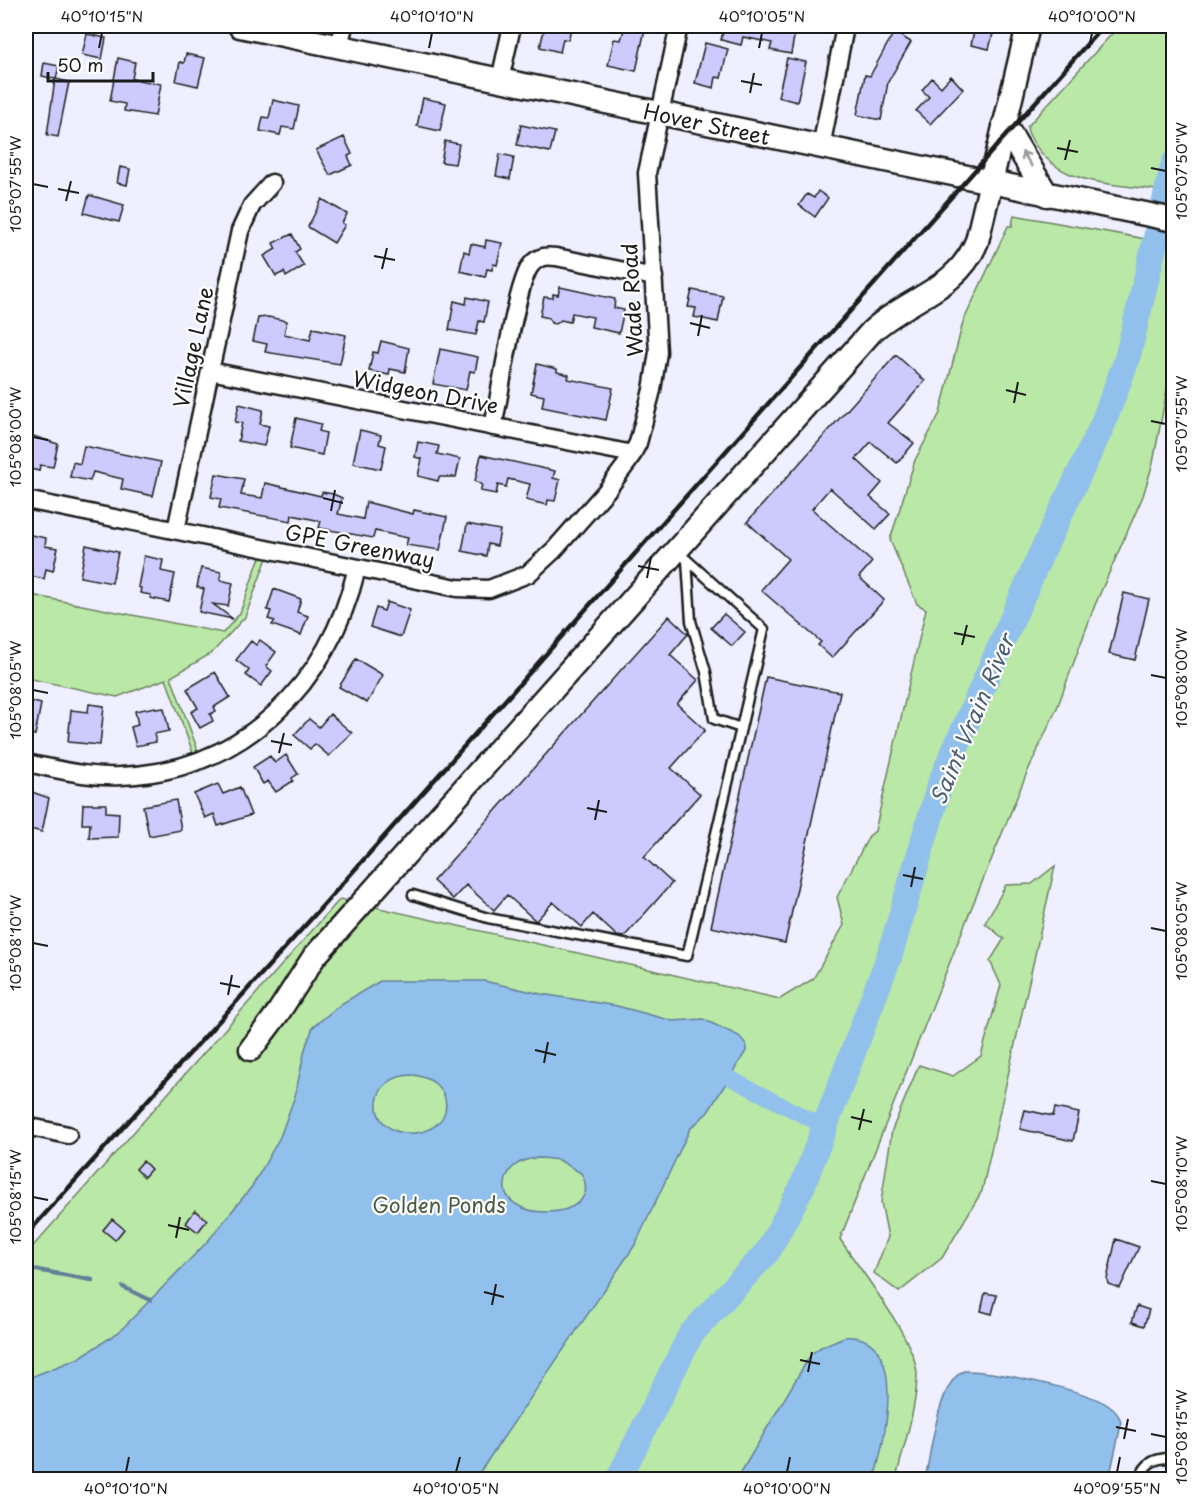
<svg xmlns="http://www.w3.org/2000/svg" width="1199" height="1505" font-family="'Playpen Sans',sans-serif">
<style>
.green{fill:#bae8a6;stroke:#6b8261;stroke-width:1.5}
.water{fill:#91c0ec;stroke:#627e99;stroke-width:1.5;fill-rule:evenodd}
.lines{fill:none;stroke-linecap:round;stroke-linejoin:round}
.stream{stroke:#627e99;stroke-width:4.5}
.canal{stroke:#91c0ec;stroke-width:15}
.river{stroke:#91c0ec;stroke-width:26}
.building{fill:#cdcbfe;stroke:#1c1c1c;stroke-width:1.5}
.lane-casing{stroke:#1c1c1c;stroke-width:13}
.street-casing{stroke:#1c1c1c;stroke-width:21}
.secondary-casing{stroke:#1c1c1c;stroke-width:27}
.lane{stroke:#fff;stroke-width:8}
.street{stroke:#fff;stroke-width:16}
.secondary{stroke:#fff;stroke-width:22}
.rail{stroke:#1c1c1c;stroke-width:4.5}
.oneway{stroke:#999}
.ticks{fill:none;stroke:#1c1c1c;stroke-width:2}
.labels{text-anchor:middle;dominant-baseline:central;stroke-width:4.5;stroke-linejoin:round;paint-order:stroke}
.street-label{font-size:21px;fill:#1c1c1c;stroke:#fff}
.park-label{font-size:21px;fill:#4b5945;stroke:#fff}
.water-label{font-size:22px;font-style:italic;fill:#4b5e6f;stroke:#fff}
.neatline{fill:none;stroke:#1c1c1c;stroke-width:2}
.ticks-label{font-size:15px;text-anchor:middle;fill:#1c1c1c}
</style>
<rect width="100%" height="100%" fill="#f0efff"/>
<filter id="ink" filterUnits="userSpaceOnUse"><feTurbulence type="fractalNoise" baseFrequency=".0167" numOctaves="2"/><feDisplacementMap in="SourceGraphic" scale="12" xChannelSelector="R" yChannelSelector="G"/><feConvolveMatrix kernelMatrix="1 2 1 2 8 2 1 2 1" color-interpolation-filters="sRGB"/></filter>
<g filter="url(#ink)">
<path class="green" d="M1119,26H1173V193C1119,181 1055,192 1028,132L1027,127Z
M1014,215L1173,244V358L1153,463L1143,496L1095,605L1057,708L1026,775L969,914L840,1239C860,1270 917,1341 917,1375C917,1407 903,1448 896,1479L26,1480V1254L340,899L780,999L813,979L844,925L837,897L869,836L875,831L926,609L917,604L890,540L915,460L940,413L963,322L1008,226H1012Z
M263,548L270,550L245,617L212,653L171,677L201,759L196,761L166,679L117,697L26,678V594L223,633L240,613Z
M1055,866L982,1191L942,1258L899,1292L874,1273L888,1237L881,1202L892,1130L919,1065L953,1076L981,1056L1001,985L990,961L1004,939L985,923L1006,885L1032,884Z"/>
<path class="water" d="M380,981H484L541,994L617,1006L673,1021L703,1019L739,1036L746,1044V1051L708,1112L690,1129L635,1245L475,1479H26V1379L79,1358L119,1332L208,1241L253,1185L280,1137L295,1096L305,1049L313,1027L341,1004ZM414,1075C460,1082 455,1136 406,1133C365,1130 367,1074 414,1075ZM542,1158L559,1160L581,1173C610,1225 487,1224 507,1176C513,1162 528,1158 542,1158Z
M844,1337C911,1332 884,1444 874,1479H737L811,1354L821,1347Z
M964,1371C992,1370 1087,1390 1109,1406C1116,1411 1121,1417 1121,1425L1109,1479H925C931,1454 938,1381 964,1371Z"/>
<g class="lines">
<path class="stream" d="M26,1268L92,1280
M123,1287L150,1300"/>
<path class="canal" d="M728,1077L823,1126"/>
<path class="river" d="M618,1480L691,1334L768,1251L802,1187L890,954L941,781L1040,556L1102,426L1127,359L1174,163"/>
</g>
<path class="building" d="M545,26H572L568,40L563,39L560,52L540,47Z
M625,26L645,29L636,71L608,65L614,39L621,40Z
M715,26H746L775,32L776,26H796L791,54L770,50L772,43L743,37L741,45L721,40L723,32L715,30Z
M975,26H995L989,49L971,45Z
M894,32L911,42L888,82L881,120L857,115L865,75L870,76Z
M87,34L106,38L102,59L82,55Z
M705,43L728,49L721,78L716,77L714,88L695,83Z
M186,54L205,58L198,86L176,81L180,62L184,63Z
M118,58L135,62L132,79L161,84L155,116L124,111L125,104L110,101Z
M787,58L806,62L797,102L778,97Z
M44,63L59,66L56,79L69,82L58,137L47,135L55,79L42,76Z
M951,76L963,89L930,124L916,111L929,97L922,90L932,78L941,87Z
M423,98L446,103L440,131L417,126Z
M273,100L299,106L294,129L282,127L280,135L260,131L263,117L269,118Z
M521,125L555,132L550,152L517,145Z
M344,137L352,154L348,156L352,165L330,175L316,150Z
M445,141L459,144L455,164L441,162Z
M500,154L514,157L510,179L496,176Z
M120,167L130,169L127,185L117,183Z
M818,191L828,198L815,217L799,205L807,194L814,198Z
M89,195L124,205L119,222L84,213Z
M322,199L347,214L342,223L345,225L334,243L308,227Z
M292,234L300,249L295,252L304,266L286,277L284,272L276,276L264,256L276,249L273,243Z
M486,240L502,243L497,265L493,264L492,270L487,269L485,277L460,271L464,251L469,253L471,244L485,247Z
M560,287L615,299L614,308L624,310L619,333L591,327L593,317L572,313L570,322L561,320L556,324L551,323L549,318L540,316L544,297L553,298V294L558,295Z
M692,290L723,296L718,322L694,317L696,308L688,307Z
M467,297L488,302L484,322L479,321L476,335L449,330L454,301L466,304Z
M268,317L287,321L284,334L310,340L313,328L346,335L340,364L265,352L267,344L253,341L258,318Z
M381,341L409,348L405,372L390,369L389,375L369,371L373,352L378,353Z
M440,349L478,357L475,372L470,371L466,390L433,384Z
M896,355L925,381L888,423L914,443L897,463L871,442L856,459L882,483L870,497L890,514L876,529L830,488L812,509L872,562L859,577L884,600L832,658L818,645L821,642L761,590L788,559L747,522Z
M537,364L557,369V372L569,375L568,379L613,388L606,420L542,407L544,396L531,393Z
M239,404L263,410L260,424L269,426L264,446L238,441L242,423L235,422Z
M296,418L321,424L319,431L326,433L322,455L290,448Z
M360,430L381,435L379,444L386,446L381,469L353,463Z
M30,435L58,444L53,467L40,465L39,471L26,468Z
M418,442L439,446L437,454L460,459L456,477H439L438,481L418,476L422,459L415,457Z
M84,446L161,462L153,496L121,489L123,479L93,472L90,481L70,477L73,462L80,464Z
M481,455L555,471L553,478L560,480L555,501L548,500L547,505L526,500L530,484L508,479L506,487L498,485L496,494L480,491L482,485L475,481Z
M216,474L244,479L241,495L262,498L265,483L321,496L322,492L333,494L342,498L338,514L363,519L366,502L413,514L414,510L447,517L440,550L406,545L408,538L375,531L373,538L319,528L321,521L292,515L291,521L219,508L221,499L211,497Z
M467,524L500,530L497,546L488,544L486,556L462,551Z
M26,534L46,538L45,546L58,548L53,571L46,569L44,579L26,575Z
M86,545L118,552L112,583L80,577Z
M144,556L163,560L161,571L175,574L169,602L150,598L151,595L140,593L141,588L138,587Z
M201,568L221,572L220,580L233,583L228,606L213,604L233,619L199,612L204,589L197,587Z
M274,589L301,599L297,612L308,616L301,635L272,625L275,621L268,619L271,611L267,610Z
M1124,593L1149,599L1135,660L1109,654Z
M387,602L410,610L401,637L370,627L376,608L384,611Z
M724,614L745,632L732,646L711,628Z
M669,616L688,634L670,655L698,680L677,704L705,730L671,768L700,794L644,857L672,883L624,937L617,936L593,914L582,927L553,902L536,921L507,895L494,910L466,885L453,899L433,881Z
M260,640L276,652L266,666L272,671L261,686L246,675L249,670L236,660L251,641L256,645Z
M356,659L383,675L367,703L339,687Z
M215,672L230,697L214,707L216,711L210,714L213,721L200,728L191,712L198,708L187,689Z
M766,677L840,692L785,943L711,927Z
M26,700L41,704L35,735L26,733Z
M89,704L104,706L100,745L68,742L71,710L88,712Z
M155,707L156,709L164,708L169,731L154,734L156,742L136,746L131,727L138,725L135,711Z
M330,714L352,733L329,756L315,744L310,749L294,735L309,719L319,727Z
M286,755L298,774L292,778L293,781L276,792L268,781L263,784L253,767L270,756L275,763Z
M218,784L223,794L240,787L251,815L218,826L214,814L205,818L194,794Z
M26,790L49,798L42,832L26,828Z
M176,800L181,830L149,836L143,806Z
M83,804H106V812L119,813L118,837L89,838L90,824H82Z
M1055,1108L1079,1113L1073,1141L1020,1129L1025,1110L1053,1116Z
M143,1161L151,1169L144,1177L136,1169Z
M195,1210L207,1220L198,1232L186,1223Z
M112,1219L124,1229L115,1240L103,1230Z
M1116,1239L1139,1247L1120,1288L1108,1284L1107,1279Z
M985,1293L997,1295L992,1314L981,1311Z
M1137,1306L1149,1310L1144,1326L1132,1322Z"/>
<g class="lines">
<g class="lane-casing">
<path id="lane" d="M676,551L687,560L764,629L741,728L714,719L706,672L691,621L687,560
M413,895L488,918L687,956L741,728
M1139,1480C1145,1462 1156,1457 1174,1458"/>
</g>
<g class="street-casing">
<path id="street" d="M339,46L344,26
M500,80L512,26
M821,147L845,27
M210,371L633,454
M493,427C500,396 516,283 531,265C538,256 546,256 556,257L654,277
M26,500L457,588L489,589L528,574L554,550L607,490L628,462L638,443L652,390L658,352L647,173L679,26
M176,530L240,231L252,205L272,183
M26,763C57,769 89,778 121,776C244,771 329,684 357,568
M26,1126L68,1135"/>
</g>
<g class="secondary-casing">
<path id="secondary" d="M240,26L1174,220
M1004,124L1047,195
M251,1049L278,1013L314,957L872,331C907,298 958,290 977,241L1028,26"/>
</g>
<use href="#lane" class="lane"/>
<use href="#street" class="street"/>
<use href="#secondary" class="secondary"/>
<path class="rail" d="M26,1235L311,919L1103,26"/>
</g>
<defs><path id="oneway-shaft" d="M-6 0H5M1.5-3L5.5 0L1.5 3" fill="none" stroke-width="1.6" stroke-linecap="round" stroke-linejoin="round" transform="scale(1.5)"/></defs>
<use class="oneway" href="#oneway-shaft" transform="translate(1027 159) rotate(-124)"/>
</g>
<path class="ticks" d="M99,48L102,33M429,48L432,33M759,48L762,33M1089,48L1092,33M741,81L762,85M750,93L754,73M1057,148L1078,152M1065,160L1070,140M1151,168L1166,171M33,184L48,187M58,189L79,193M66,201L71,181M374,256L395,260M382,269L387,248M690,323L710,328M698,336L702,315M1006,390L1026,395M1014,403L1018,382M1151,421L1166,424M33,437L48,440M323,498L343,503M331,511L335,490M638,566L659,570M647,578L651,557M954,633L975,637M962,645L967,625M1151,675L1166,678M33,690L48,693M271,741L292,745M279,753L284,733M587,808L607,812M595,820L599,800M903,875L923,879M911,887L915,867M1151,928L1166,931M33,943L48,946M220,983L240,987M228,995L232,975M535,1050L556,1055M544,1063L548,1042M851,1117L872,1122M859,1130L864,1109M1151,1181L1166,1184M33,1197L48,1200M168,1225L189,1230M176,1238L180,1217M484,1292L504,1297M492,1305L496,1284M800,1360L820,1364M808,1372L812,1352M1116,1427L1136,1431M1151,1434L1166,1437M1124,1439L1128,1419M126,1472L129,1457M456,1472L460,1457M787,1472L790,1457M1117,1472L1120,1457"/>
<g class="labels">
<g class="street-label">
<text transform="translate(707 123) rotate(12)">Hover Street</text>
<text transform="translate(631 300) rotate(-93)">Wade Road</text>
<text transform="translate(192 347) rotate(-78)">Village Lane</text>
<text transform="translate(426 391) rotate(11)">Widgeon Drive</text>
<text transform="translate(360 545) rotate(11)">GPE Greenway</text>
</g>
<g class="park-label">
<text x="439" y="1204">Golden Ponds</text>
</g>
<g class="water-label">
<text transform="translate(971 719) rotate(-67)">Saint Vrain River</text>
</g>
</g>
<rect width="1199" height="1505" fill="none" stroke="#fff" stroke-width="66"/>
<path d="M48 72v9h105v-9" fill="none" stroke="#1c1c1c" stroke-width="3"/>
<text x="57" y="72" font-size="18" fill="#1c1c1c" stroke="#ffffff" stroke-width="4.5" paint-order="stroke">50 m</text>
<rect x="33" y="33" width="1133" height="1439" class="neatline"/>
<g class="ticks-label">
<text x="102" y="22">40°10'15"N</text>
<text x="432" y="22">40°10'10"N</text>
<text x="762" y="22">40°10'05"N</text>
<text x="1092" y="22">40°10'00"N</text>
<text transform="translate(1182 171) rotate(-90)" y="5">105°07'50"W</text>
<text transform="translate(16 184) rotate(-90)" y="5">105°07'55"W</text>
<text transform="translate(1182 424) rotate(-90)" y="5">105°07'55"W</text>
<text transform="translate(16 437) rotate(-90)" y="5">105°08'00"W</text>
<text transform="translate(1182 678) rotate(-90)" y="5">105°08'00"W</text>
<text transform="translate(16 690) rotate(-90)" y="5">105°08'05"W</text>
<text transform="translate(1182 931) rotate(-90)" y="5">105°08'05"W</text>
<text transform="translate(16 943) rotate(-90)" y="5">105°08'10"W</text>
<text transform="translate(1182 1184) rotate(-90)" y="5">105°08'10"W</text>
<text transform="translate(16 1197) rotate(-90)" y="5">105°08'15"W</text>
<text transform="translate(1182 1437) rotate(-90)" y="5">105°08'15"W</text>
<text x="126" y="1494">40°10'10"N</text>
<text x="456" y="1494">40°10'05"N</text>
<text x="787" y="1494">40°10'00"N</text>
<text x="1117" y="1494">40°09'55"N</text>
</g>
</svg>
